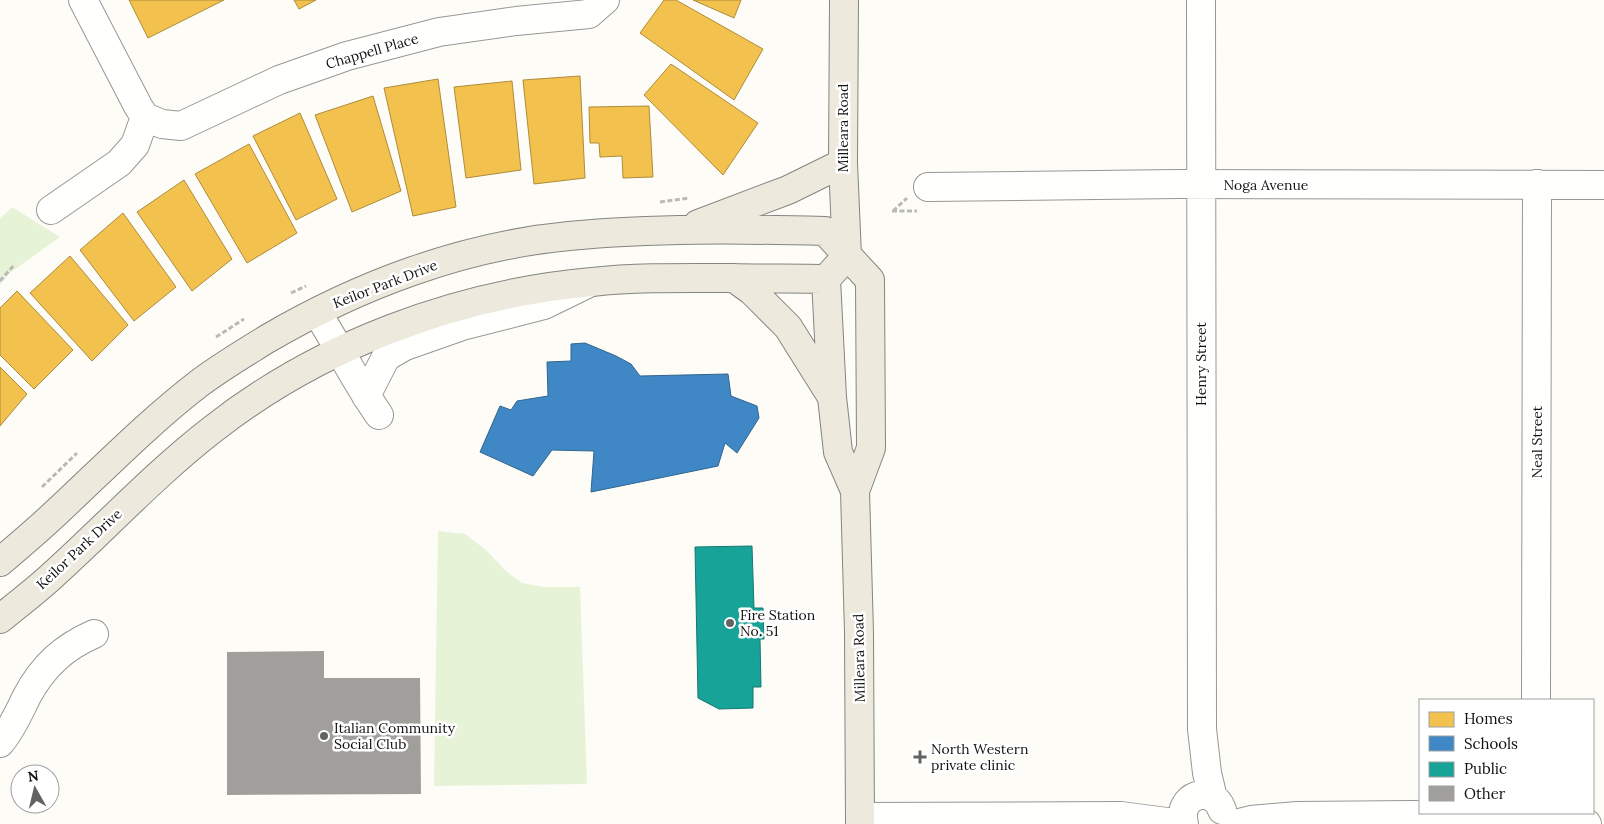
<svg xmlns="http://www.w3.org/2000/svg" width="1604" height="824" font-family="Lora,serif">
<style>
.green{fill:#e7f3d7}
.homes{fill:#f2c14e;stroke:#ae8c3c}
.schools{fill:#3f88c5;stroke:#31648f}
.public{fill:#17a398;stroke:#157770}
.building{fill:#a19f9c}
.lines{fill:none;stroke-linecap:round;stroke-linejoin:round}
.minor-casing{stroke:#979795;stroke-width:30}
.major-casing{stroke:#858482;stroke-width:30}
.path{stroke:#b9b9b8;stroke-width:3;stroke-dasharray:5 2.5;stroke-linecap:butt}
.minor{stroke:#fffffe;stroke-width:28}
.major{stroke:#ede9dc;stroke-width:28}
.poi-dot{fill:#646362;stroke:#fff;stroke-width:2}
.labels{text-anchor:middle;dominant-baseline:central;stroke-width:5;stroke-linejoin:round;paint-order:stroke}
.street-label{font-size:14px;fill:#111;stroke:#fff}
.poi-label{font-size:14px;fill:#111;stroke:#fff;text-anchor:start}
</style>
<rect width="100%" height="100%" fill="#fdfcf7"/>
<path class="green" d="M12,207L60,237L10,273L0,285V219Z
M438,531L465,534L486,550L507,572L522,583L544,587H580L587,784L434,786Z"/>
<path class="homes" d="M129,0H224L148,38Z
M294,0H316L299,9Z
M664,0H676L763,49L734,100L640,33Z
M693,0H741L734,18Z
M671,64L758,123L723,175L644,95Z
M580,76L585,178L534,184L523,80Z
M438,79L456,207L413,216L384,88Z
M512,81L521,170L466,178L454,87Z
M373,96L401,191L352,212L315,115Z
M649,106L653,177L623,178L622,156L600,157L599,143H590L589,107Z
M300,113L337,199L296,220L253,136Z
M249,144L297,233L247,263L195,174Z
M184,180L232,259L192,291L137,212Z
M123,213L176,287L134,321L80,250Z
M70,256L128,325L92,361L30,293Z
M17,291L73,350L34,389L0,355V308Z
M0,367L27,394L0,426Z"/>
<path class="schools" d="M585,343L616,356L631,364L640,376L728,374L731,396L757,406L759,418L737,453L725,443L718,466L591,492L594,451L552,450L533,476L480,452L500,406L511,410L517,401L548,396L547,362L571,361V344Z"/>
<path class="public" d="M752,546L754,608H763L764,639H760L761,687H753V708L719,709L698,698L695,547Z"/>
<path class="building" d="M324,651V678H420L421,794L227,795V652Z"/>
<g class="lines">
<g class="minor-casing">
<path id="minor" d="M83,0L138,106L145,117L162,124L181,126L279,80L347,56L439,32L516,21L589,14L605,0
M1201,0L1202,729L1207,773L1213,798
M928,187L1178,184L1604,185
M51,210L119,163L135,145L145,117
M317,312C338,346 356,382 379,415
M366,396L386,357L405,346L462,326L544,305L587,284
M1536,700L1537,184
M0,743C12,729 19,712 27,696C43,666 64,647 94,634
M860,817L1121,816L1182,824
M1184,824C1176,795 1213,783 1222,810
M1235,824L1251,820L1297,816L1536,814L1563,817L1587,824"/>
</g>
<g class="major-casing">
<path id="major" d="M844,0L843,163L847,256L826,279L832,397L838,452L855,491L859,632L860,824
M698,224L788,190L843,163
M734,278L752,291L788,327L830,394
M0,562C20,545 40,528 59,510C105,467 148,423 197,385C219,368 243,354 267,339C359,285 463,246 569,236C653,228 740,229 825,231L870,280L871,448L855,491
M0,619C18,604 37,590 54,574C107,526 156,473 213,429C320,345 457,294 592,282C638,277 686,278 732,278C764,279 795,278 826,279"/>
</g>
<path class="path" d="M660,202L689,198
M892,211H917
M893,211L907,198
M0,281L14,265
M291,293L306,286
M216,337L244,319
M42,487L77,453"/>
<use href="#minor" class="minor"/>
<use href="#major" class="major"/>
</g>
<g class="poi-dot">
<circle cx="730" cy="623" r="5"/>
<circle cx="324" cy="736" r="5"/>
<path d="M917.5 749.5h5v5h5v5h-5v5h-5v-5h-5v-5h5z"/>
</g>
<g class="labels">
<g class="street-label">
<text transform="translate(372 51) rotate(-16)">Chappell Place</text>
<text transform="translate(843 128) rotate(-90)">Milleara Road</text>
<text x="1266" y="185">Noga Avenue</text>
<text transform="translate(385 284) rotate(-21)">Keilor Park Drive</text>
<text transform="translate(1201 364) rotate(-90)">Henry Street</text>
<text transform="translate(1537 442) rotate(-90)">Neal Street</text>
<text transform="translate(79 549) rotate(-43)">Keilor Park Drive</text>
<text transform="translate(859 658) rotate(-91)">Milleara Road</text>
</g>
<g class="poi-label">
<text x="740" y="615">Fire Station<tspan x="740" dy="16">No. 51</tspan></text>
<text x="334" y="728">Italian Community<tspan x="334" dy="16">Social Club</tspan></text>
<text x="931" y="749">North Western<tspan x="931" dy="16">private clinic</tspan></text>
</g>
</g>
<rect x="1419" y="699" width="175" height="115" fill="#ffffff" stroke="#a0a0a0"/>
<rect x="1429" y="712" width="25" height="15" fill="#f2c14e" stroke="#a0a0a0"/>
<text x="1464" y="724" font-size="15" fill="#111111">Homes</text>
<rect x="1429" y="736" width="25" height="15" fill="#3f88c5" stroke="#a0a0a0"/>
<text x="1464" y="749" font-size="15" fill="#111111">Schools</text>
<rect x="1429" y="762" width="25" height="15" fill="#17a398" stroke="#a0a0a0"/>
<text x="1464" y="774" font-size="15" fill="#111111">Public</text>
<rect x="1429" y="786" width="25" height="15" fill="#a19f9c" stroke="#a0a0a0"/>
<text x="1464" y="799" font-size="15" fill="#111111">Other</text>
<g transform="translate(35 789) rotate(352)"><circle r="24" fill="#ffffff" stroke="#a0a0a0"/>
<path d="M0-4L9 19L0 12L-9 19Z" fill="#646362"/>
<text y="-8" font-size="14" font-weight="bold" text-anchor="middle" fill="#111111">N</text>
</g>
</svg>
